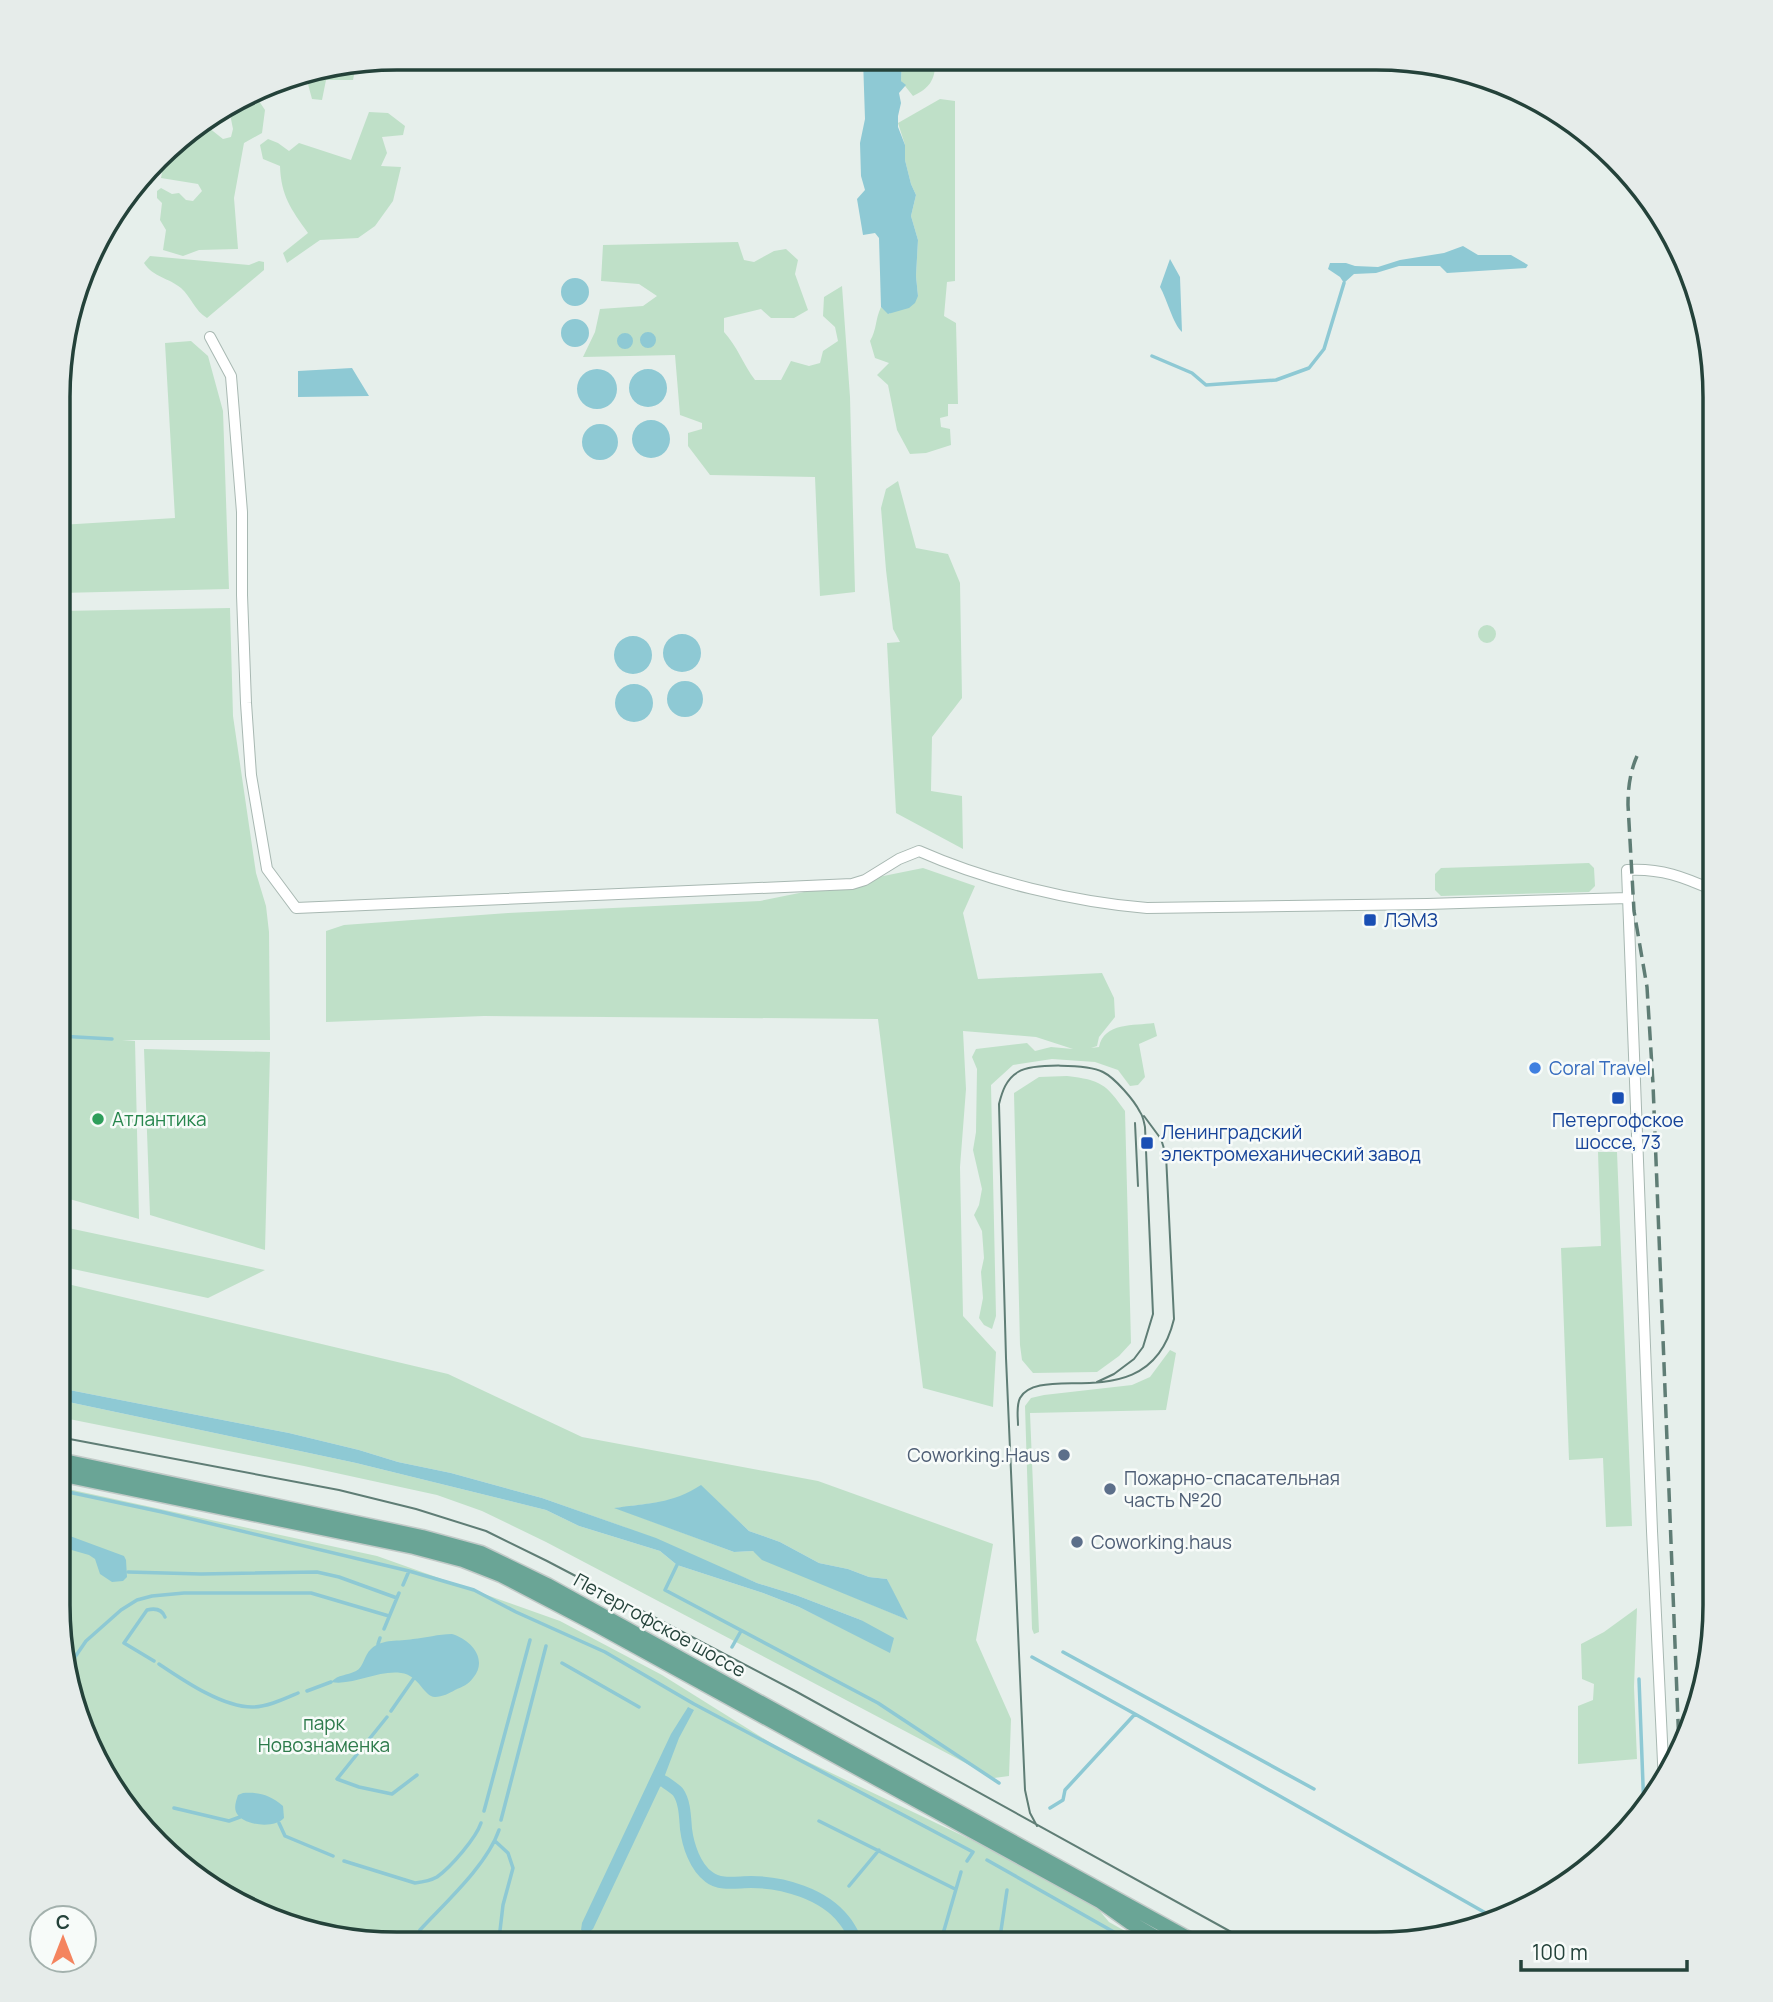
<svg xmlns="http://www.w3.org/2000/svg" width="1773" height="2002" font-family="Manrope,sans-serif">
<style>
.green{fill:#bfe0c8;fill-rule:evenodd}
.water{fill:#8ec9d4}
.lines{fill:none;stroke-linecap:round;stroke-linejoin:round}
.stream{stroke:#8ec9d4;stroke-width:3.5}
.canal{stroke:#8ec9d4;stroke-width:12}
.street-casing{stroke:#a8b8b2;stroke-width:12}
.primary-casing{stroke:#c2cac8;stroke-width:17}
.street{stroke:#fff;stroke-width:10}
.primary{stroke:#6aa596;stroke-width:14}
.tram{stroke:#5f7d75;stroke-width:2}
.rail{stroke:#5f7d75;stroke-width:3.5;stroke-dasharray:14 7;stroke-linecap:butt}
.transit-dot{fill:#1a4fb4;stroke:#f7fbf9;stroke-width:2.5}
.shop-dot{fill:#3f7fe0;stroke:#f7fbf9;stroke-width:2.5}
.leisure-dot{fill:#2e9e5b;stroke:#f7fbf9;stroke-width:2.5}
.service-dot{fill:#5c6f8a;stroke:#f7fbf9;stroke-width:2.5}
.labels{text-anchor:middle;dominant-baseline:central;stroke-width:5;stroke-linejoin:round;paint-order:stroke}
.transit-label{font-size:19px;fill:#164399;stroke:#f7fbf9;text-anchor:start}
.shop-label{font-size:19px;fill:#366cbe;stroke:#f7fbf9;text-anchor:start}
.leisure-label{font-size:19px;fill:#27864d;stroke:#f7fbf9;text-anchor:start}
.service-label{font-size:19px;fill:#4e5e75;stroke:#f7fbf9;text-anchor:start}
.street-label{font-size:19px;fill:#24423a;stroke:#f7fbf9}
.park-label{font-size:19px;fill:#2d7a4b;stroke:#f7fbf9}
.rim{fill:none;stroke:#24423a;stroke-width:3.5}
</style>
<rect width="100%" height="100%" fill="#e6efeb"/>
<path class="green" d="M902,59H935C936,78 931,88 913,96L901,81Z
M356,65L353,80H326L322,100L312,99L305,73Z
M266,88L267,90L259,101L265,110L262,133L244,143L234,198L238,249L199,250L183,256L163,250L166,230L160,220L162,203L157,198V191L161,188L172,194L179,193L186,200L193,201L202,191L198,184L161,178L165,155L176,153C178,134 188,133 204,124L223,139L231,137L233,129L229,109Z
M940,99L955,101V281L947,282L944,316L956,323L958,404H948V416L940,418L941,427L950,429L951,445L926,453L910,454L897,430L888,385L877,375L889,363L875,358L870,341C877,329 875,320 881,307L889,314L918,296L916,276L918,240L911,216L916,195L911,184L905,160V145L898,123Z
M369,112L388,113L405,126L403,135L382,137L387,153L381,166L401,167L393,201L375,226L358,238L320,240L287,263L283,253L308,233C291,209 281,196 280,166L263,159L260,145L268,139L278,143L289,151L299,143L351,160Z
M738,242L744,260L754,262L774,251L786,249L798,260L795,274L808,310L794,318H771L761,309L724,318V332C737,346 743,364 755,380H781L791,361L809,366L820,363L823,351L838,341L835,327L823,316L824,297L842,286L850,397L855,592L820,596L815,477L710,475L688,446V433L702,429V423L680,415L675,355L583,357L595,332L600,309L643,306L657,296L639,284L601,281L603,245Z
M150,256L249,265L259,261L264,262V270L207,318C195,311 191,297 181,288C169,278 153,277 144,263Z
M191,341L208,356L223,411L229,589L60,593V525L175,518L165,343Z
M898,481L916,548L948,554L960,583L962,698L932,737L931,791L962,796L963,849L896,813L887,643L900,642L893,629L886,570L881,508L886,489Z
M230,608L233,716L256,873L266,906L269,932L270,1040H122L135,1041L139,1219L59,1196L60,611Z
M1478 634a9 9 0 1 1 18 0a9 9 0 1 1-18 0Z
M1589,863L1594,868L1595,886L1589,892L1441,896L1435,890V874L1441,868Z
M923,868L975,886L963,913L978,979L1102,973L1114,998L1115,1017L1099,1037L1097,1046L1091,1048L1099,1047C1104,1022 1134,1026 1154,1023L1157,1036L1139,1044L1145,1077L1138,1085L1130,1086L1118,1070L1095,1062L1052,1059L1013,1065L991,1085L996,1316L992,1329L984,1325L979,1318L983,1298L981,1272L984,1258L982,1231L974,1215L979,1205L982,1189L973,1150L976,1132L977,1069L972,1057L976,1049L1027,1043L1035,1051L1051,1047L1073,1049L1036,1037L963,1031L966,1089L960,1167L963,1316L996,1352L993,1407L923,1388L878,1019L484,1016L326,1022V931L344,925L508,913L760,901Z
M144,1049L270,1052L265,1250L150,1215Z
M1067,1076C1101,1080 1106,1084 1125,1111L1131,1343L1119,1356L1097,1372L1033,1373L1022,1360L1020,1345L1014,1093L1039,1077Z
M1598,1152H1617L1632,1526L1606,1527L1603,1458L1569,1460L1561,1248L1601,1246Z
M59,1226L265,1270L208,1298L59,1266Z
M59,1282L448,1374L582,1437L818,1481L993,1544L976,1640L1011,1719L1009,1776L994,1778L546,1542L482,1511L437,1495L304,1466L59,1417V1400L356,1463L546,1510L579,1526L660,1551L677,1565L763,1593L799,1607L890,1652L861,1620L796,1595L757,1583L624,1527L542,1498L451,1473L398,1462L359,1450L289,1433L59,1388ZM701,1486L749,1531L780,1542L819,1563L848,1569L869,1577L887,1579L906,1619L808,1578L753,1551L734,1552L616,1508L662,1502L684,1496Z
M1170,1350L1176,1353L1166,1410L1030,1413L1039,1632L1034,1634L1032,1629L1025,1406L1031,1398L1044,1395L1132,1385L1150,1377Z
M59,1487L377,1556L560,1621L662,1675L779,1748L1001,1854L1093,1903L1109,1922L1148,1944H375L228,1899L157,1845L115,1793L76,1714L58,1627Z
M1637,1608L1634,1687L1637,1759L1578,1764V1706L1593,1700L1594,1684L1582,1679L1581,1644L1604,1632Z"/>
<path class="water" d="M863,59H902L901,81L906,85L899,93L901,103L898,116V127L905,145V160L911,184L916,195L911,216L918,240L916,276L918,296L915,303L909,308L888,314L881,307L879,238L875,233L863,235L857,199L865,190L861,176L860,143L865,119Z
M1463,246L1478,255H1511L1528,265L1526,268L1447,273L1440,266H1399L1376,273L1354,274L1344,283L1340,277L1328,269L1330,263H1346L1355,266L1378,267L1400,260L1444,253Z
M1170,259L1180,277L1182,332C1173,324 1167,299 1160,287Z
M561 292a14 14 0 1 1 28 0a14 14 0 1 1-28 0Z
M561 333a14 14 0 1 1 28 0a14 14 0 1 1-28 0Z
M640 340a8 8 0 1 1 16 0a8 8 0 1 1-16 0Z
M617 341a8 8 0 1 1 16 0a8 8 0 1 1-16 0Z
M352,368L369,396L298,397V371Z
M629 388a19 19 0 1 1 38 0a19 19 0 1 1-38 0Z
M577 389a20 20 0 1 1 40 0a20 20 0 1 1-40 0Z
M632 439a19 19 0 1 1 38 0a19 19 0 1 1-38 0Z
M582 442a18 18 0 1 1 36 0a18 18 0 1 1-36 0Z
M663 653a19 19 0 1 1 38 0a19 19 0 1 1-38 0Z
M614 655a19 19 0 1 1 38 0a19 19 0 1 1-38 0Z
M667 699a18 18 0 1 1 36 0a18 18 0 1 1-36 0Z
M615 703a19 19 0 1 1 38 0a19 19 0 1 1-38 0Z
M59,1388L289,1433L359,1450L398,1462L451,1473L542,1498L656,1538L757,1583L796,1595L861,1620L894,1638L890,1653L799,1607L763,1593L677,1565L660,1551L579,1526L546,1510L356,1463L59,1400Z
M701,1485L749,1531L780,1542L819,1563L848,1569L869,1577L887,1579L908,1620L762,1560L753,1551L734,1552L614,1508C648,1503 672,1504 701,1485Z
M59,1532L124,1556L126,1560L127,1577L123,1581L112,1582L100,1574L95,1559L89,1555L68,1549L61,1552L59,1561Z
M452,1634C470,1639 489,1659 473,1678C469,1684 462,1687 455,1690C450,1693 442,1697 435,1697C424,1697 419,1675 401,1673C377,1670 354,1686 331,1682C339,1674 346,1676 356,1671C364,1667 364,1655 371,1649C383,1638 399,1642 413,1639C426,1638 438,1634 452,1634Z
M688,1707L694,1710L679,1738L665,1775L677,1792L663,1785L660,1787L593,1929L589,1932L585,1933L581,1930L582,1923L671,1734Z
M243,1793C260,1792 270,1795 283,1806L284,1818C275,1829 242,1826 236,1812C234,1807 236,1801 238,1795Z"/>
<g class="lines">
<path class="stream" d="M1152,356L1192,373L1206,385L1276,380L1309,368L1324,349L1344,283
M59,1036L112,1039
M59,1490L162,1512L409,1571L474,1590L516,1612L605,1652L694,1704L973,1852L967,1861
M677,1565L665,1590L878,1703L999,1783
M128,1572L201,1574L317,1572L339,1577L397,1598
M403,1585L409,1571
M384,1629L399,1593
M378,1644L380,1638
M732,1647L741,1631
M1063,1652L1314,1789
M1032,1657L1135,1714
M154,1661L124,1643L147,1610C155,1608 162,1609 165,1617
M562,1663L639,1707
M159,1664C183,1680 222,1707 252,1707C267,1707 284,1699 298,1693
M1639,1679L1644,1811
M69,1682L75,1657L86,1641L121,1610L137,1600L152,1596L184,1593H311L389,1616
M307,1691L331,1682
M391,1711L414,1678
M387,1717L337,1779L359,1787L392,1794L417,1775
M174,1808L229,1821L240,1817
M1050,1808L1063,1800L1065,1790L1135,1714L1498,1920
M484,1811L530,1640
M501,1820L546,1646
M819,1821L955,1889
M279,1823L285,1836L333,1856
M495,1841L508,1853L513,1868L503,1905L499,1939
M987,1860L1135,1944
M344,1861L415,1883C423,1882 430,1881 437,1877C451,1867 476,1838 481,1823
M849,1886L879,1850
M420,1930C446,1902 487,1865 499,1830
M407,1944L413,1937
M940,1944L961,1872
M999,1944L1007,1890"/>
<path class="canal" d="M665,1782C669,1785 674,1788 678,1792C685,1802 685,1817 686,1829C688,1845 695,1867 709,1877C720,1886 737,1882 751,1882C783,1882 824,1894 844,1920C850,1927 854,1936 858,1944"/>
<g class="street-casing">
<path id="street" d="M210,337L231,376L242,512V595L246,703L251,775L267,869L296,908L852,884L865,880L899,859L919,851C987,881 1073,902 1147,908L1427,904L1628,898
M1664,1783L1652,1531L1627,870C1661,868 1684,877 1715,891"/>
</g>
<g class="primary-casing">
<path id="primary" d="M59,1460L422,1537L481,1553L547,1585L1198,1944
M59,1474L414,1547L463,1560L501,1575L595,1624L1100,1901L1131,1923L1167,1944"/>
</g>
<use href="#street" class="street"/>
<use href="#primary" class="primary"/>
<path class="tram" d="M1135,1123L1138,1186
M1018,1425C1018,1417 1016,1406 1020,1398C1041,1361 1150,1420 1174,1319L1166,1155L1161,1139L1144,1116
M59,1437L339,1490L416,1509L486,1531L547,1561L797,1692L1253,1944
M1037,1826L1030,1813L1025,1790L1006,1358L999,1104C1002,1092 1006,1079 1018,1072C1033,1063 1088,1064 1103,1072C1115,1078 1134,1100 1140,1112C1143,1116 1144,1122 1145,1127L1153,1314L1143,1347L1134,1359L1114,1374L1097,1382"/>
<path class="rail" d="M1637,756C1630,772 1628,788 1628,805L1634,911L1647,987L1653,1084L1679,1746"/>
</g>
<g class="transit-dot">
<rect x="1363" y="913" width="14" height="14" rx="3.5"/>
<rect x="1611" y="1091" width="14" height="14" rx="3.5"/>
<rect x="1140" y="1136" width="14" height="14" rx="3.5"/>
</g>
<circle class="shop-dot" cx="1535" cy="1068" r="7"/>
<circle class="leisure-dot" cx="98" cy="1119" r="7"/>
<g class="service-dot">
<circle cx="1064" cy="1455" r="7"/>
<circle cx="1110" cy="1489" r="7"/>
<circle cx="1077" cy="1542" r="7"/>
</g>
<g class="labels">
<g class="transit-label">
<text x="1384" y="920">ЛЭМЗ</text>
<text x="1618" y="1120" text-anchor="middle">Петергофское<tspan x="1618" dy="22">шоссе, 73</tspan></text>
<text x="1161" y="1132">Ленинградский<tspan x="1161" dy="22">электромеханический завод</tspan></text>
</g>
<g class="shop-label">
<text x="1549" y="1068">Coral Travel</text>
</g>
<g class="leisure-label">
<text x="112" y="1119">Атлантика</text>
</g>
<g class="service-label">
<text x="1050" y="1455" text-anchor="end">Coworking.Haus</text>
<text x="1124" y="1478">Пожарно-спасательная<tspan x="1124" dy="22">часть №20</tspan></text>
<text x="1091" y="1542">Coworking.haus</text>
</g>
<g class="street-label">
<text transform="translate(660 1625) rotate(29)">Петергофское шоссе</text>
</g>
<g class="park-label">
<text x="324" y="1723">парк<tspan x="324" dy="22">Новознаменка</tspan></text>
</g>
</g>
<path d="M0 0H1773V2002H0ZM397 70H1376A327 327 0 0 1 1703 397V1605A327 327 0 0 1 1376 1932H397A327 327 0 0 1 70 1605V397A327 327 0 0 1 397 70Z" fill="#e6ecea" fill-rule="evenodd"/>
<path class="rim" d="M397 70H1376A327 327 0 0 1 1703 397V1605A327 327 0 0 1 1376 1932H397A327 327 0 0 1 70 1605V397A327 327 0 0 1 397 70Z"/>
<g transform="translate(63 1939)"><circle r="33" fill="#f7fbf9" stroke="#a3b1ad" stroke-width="2"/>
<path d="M0-5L12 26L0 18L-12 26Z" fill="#f4845f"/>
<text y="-10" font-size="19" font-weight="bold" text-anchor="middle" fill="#24423a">С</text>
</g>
<path d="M1521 1960v10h166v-10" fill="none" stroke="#24423a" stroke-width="3.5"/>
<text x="1532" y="1960" font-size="21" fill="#24423a" stroke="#f7fbf9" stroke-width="5" paint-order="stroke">100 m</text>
</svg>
